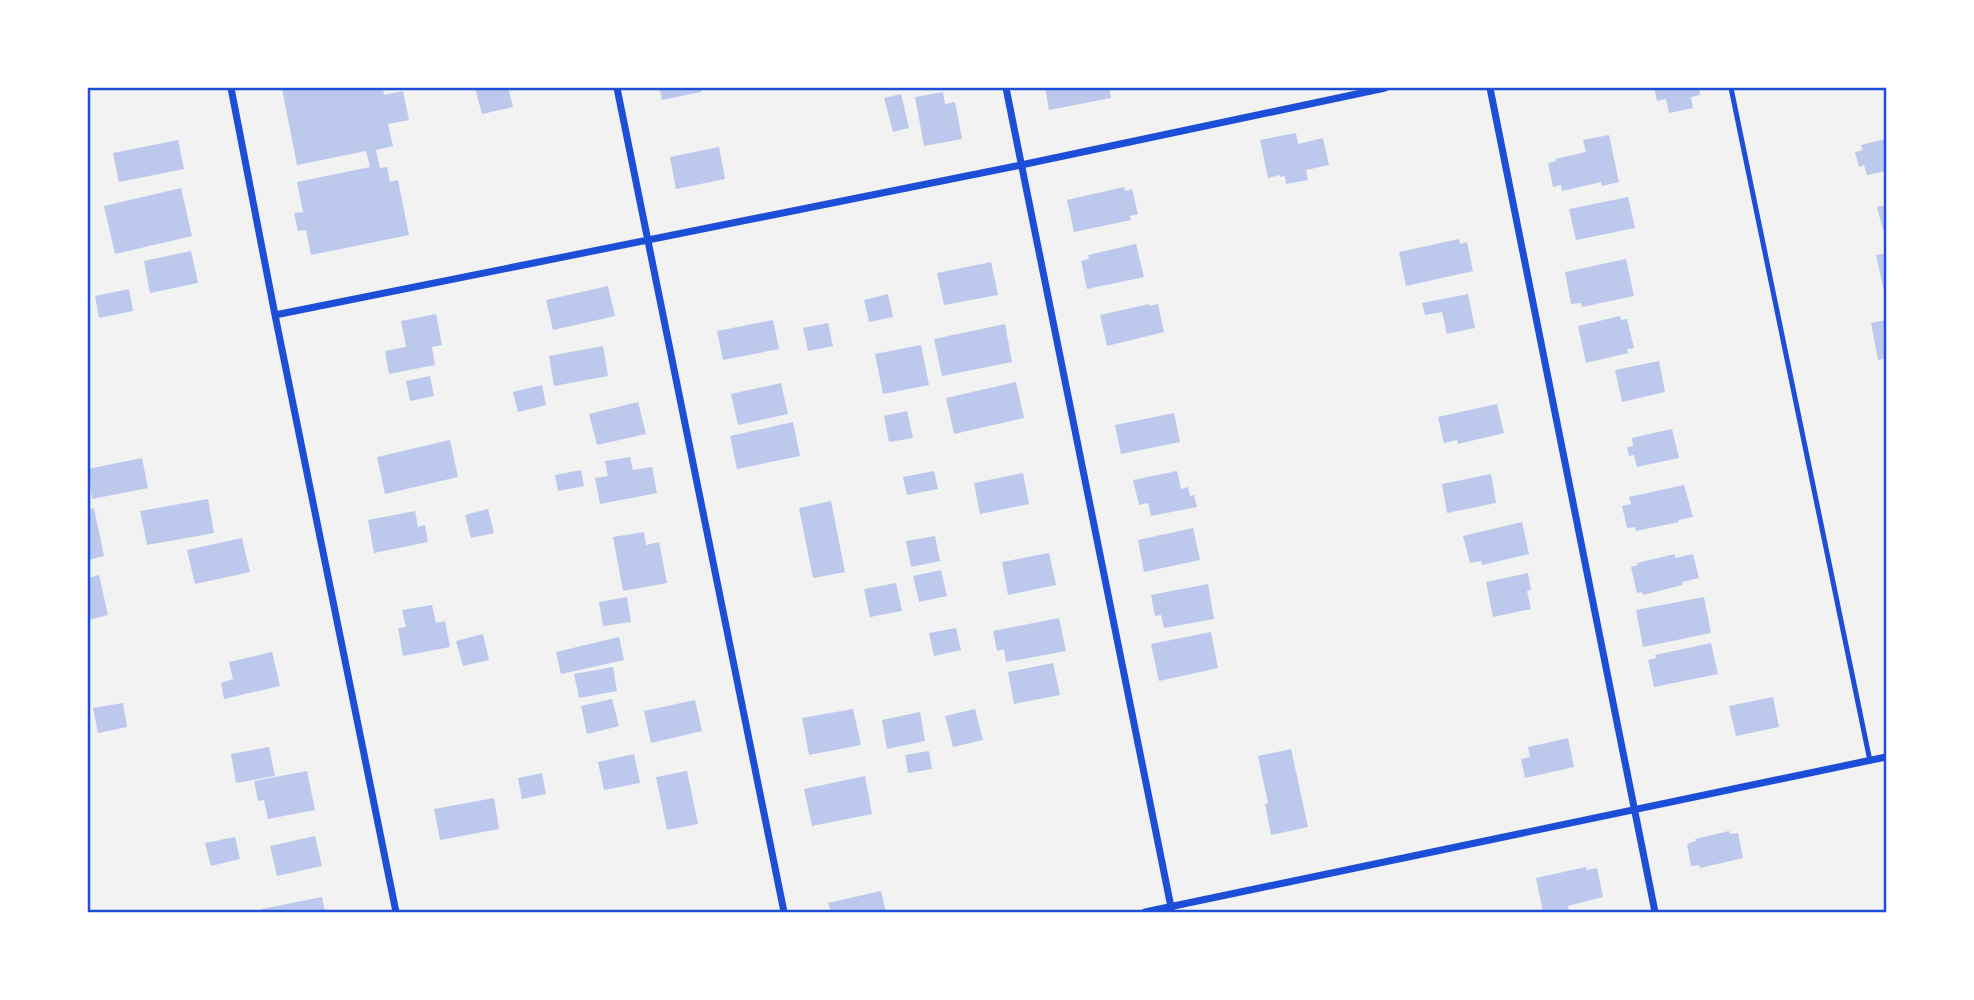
<svg xmlns="http://www.w3.org/2000/svg" width="1974" height="1000" font-family="'Fira Sans',sans-serif">
<style>
.building{fill:#bdc9ec}
.lines{fill:none;stroke-linecap:round;stroke-linejoin:round}
.service{stroke:#1d4ed8;stroke-width:5}
.minor{stroke:#1d4ed8;stroke-width:7}
.neatline{fill:none;stroke:#1d4ed8;stroke-width:2.5}
</style>
<rect width="100%" height="100%" fill="#f2f2f2"/>
<path class="building" d="M291,88H383L384,95L403,91L409,120L388,124L393,146L376,150L380,168L387,167L390,182L398,180L409,235L311,255L306,230L298,231L294,213L303,212L297,182L370,167L366,151L297,165L282,89Z
M475,88H508L513,107L482,114Z
M659,88H701V92L662,100Z
M1045,88H1109L1111,98L1049,110Z
M1654,88H1699L1700,95L1691,97L1693,108L1669,113L1666,99L1657,101Z
M943,92L945,104L955,102L962,139L924,146L915,97Z
M901,94L909,128L893,132L884,98Z
M1296,133L1298,144L1323,138L1329,165L1306,170L1308,180L1286,184L1285,176L1280,177V175L1268,178L1260,140Z
M1609,135L1619,182L1602,186L1601,182L1562,191L1561,185L1553,187L1548,163L1556,161L1555,159L1586,152L1583,140Z
M1886,139V171L1867,175L1864,165L1859,167L1855,152L1863,150L1861,145Z
M178,140L184,169L119,182L113,153Z
M719,147L725,179L676,189L670,157Z
M1124,187L1125,191L1132,189L1138,214L1130,216L1131,220L1074,232L1067,200Z
M181,188L192,236L115,254L104,206Z
M1628,197L1635,228L1576,240L1569,209Z
M1886,205V229L1883,230L1877,207Z
M1459,239L1460,244L1467,242L1473,271L1406,286L1399,252Z
M1136,244L1144,277L1087,289L1081,261L1089,259L1088,255Z
M191,251L198,283L150,293L144,261Z
M1886,253V296H1885L1876,255Z
M1626,259L1634,296L1582,307L1581,303L1571,304L1565,272Z
M991,262L998,295L944,305L937,273Z
M608,286L615,316L553,330L546,300Z
M129,289L133,311L99,318L95,296Z
M888,294L893,317L869,322L864,300Z
M1468,294L1475,328L1447,334L1442,312L1425,315L1422,303Z
M1149,304V306L1158,304L1164,332L1107,346L1100,315Z
M436,314L442,345L432,347L435,365L389,374L385,351L406,347L401,321Z
M1620,316L1621,320L1627,319L1634,348L1627,349L1628,353L1586,363L1578,326Z
M773,320L779,349L723,360L717,331Z
M1886,320V358L1878,360L1871,323Z
M828,323L833,346L808,351L803,328Z
M1005,324L1012,362L942,376L934,339Z
M921,345L929,385L883,394L875,354Z
M603,346L608,376L554,386L549,356Z
M1659,361L1665,392L1622,402L1615,370Z
M430,376L434,396L410,401L406,381Z
M1016,382L1024,418L954,434L946,398Z
M781,383L788,414L738,425L731,394Z
M542,385L546,405L518,412L513,392Z
M638,402L646,434L597,445L589,414Z
M1497,404L1504,433L1458,444L1457,440L1444,443L1438,417Z
M907,411L913,438L889,442L884,416Z
M1174,413L1180,442L1121,454L1115,425Z
M793,422L800,456L737,469L730,436Z
M1672,429L1679,458L1637,467L1634,455L1629,456L1627,447L1633,446L1632,438Z
M450,440L458,477L385,494L377,457Z
M630,457L633,470L652,467L657,493L600,504L595,478L608,476L605,461Z
M142,458L148,488L92,499L88,469Z
M581,470L584,486L558,491L555,475Z
M934,471L938,489L907,495L903,477Z
M1177,471L1181,489L1188,487L1190,496L1194,495L1197,507L1151,516L1148,503L1139,505L1133,480Z
M1023,473L1029,504L980,514L974,483Z
M1491,474L1496,503L1447,513L1442,484Z
M1684,485L1693,517L1678,520L1679,522L1636,531L1635,527L1627,528L1622,506L1631,504L1629,497Z
M208,499L214,533L147,545L140,511Z
M831,501L845,572L813,578L799,508Z
M94,508L104,556L88,560V510Z
M488,509L494,533L471,538L465,515Z
M415,511L418,527L425,525L428,542L374,553L368,520Z
M1522,522L1529,554L1482,565L1481,561L1470,563L1463,536Z
M1193,528L1200,560L1144,572L1138,540Z
M644,532L646,545L659,542L667,583L623,591L613,537Z
M935,536L940,561L911,567L906,541Z
M242,538L250,572L195,584L187,550Z
M1049,553L1056,585L1008,595L1002,562Z
M1675,554V558L1693,554L1699,578L1682,582V585L1643,595L1642,592L1637,593L1631,567L1638,565L1637,563Z
M941,570L947,596L919,602L913,576Z
M1528,573L1531,590L1527,591L1531,609L1493,617L1486,582Z
M99,575L108,615L88,620V578Z
M896,583L902,611L870,617L864,589Z
M1208,584L1214,619L1164,628L1161,615L1155,616L1151,595Z
M627,597L631,622L603,626L599,602Z
M1704,597L1711,633L1643,647L1636,610Z
M432,605L436,623L445,621L450,647L403,656L398,628L406,627L402,610Z
M1059,618L1066,651L1006,662L1004,649L997,651L993,631Z
M956,628L961,650L934,656L929,633Z
M1211,632L1218,668L1159,681L1151,644Z
M483,634L489,660L463,666L456,641Z
M619,637L624,660L561,674L556,652Z
M1711,643L1718,674L1654,687L1648,660L1656,658L1655,655Z
M272,652L280,686L224,699L221,683L233,679L229,662Z
M1053,663L1060,695L1014,704L1008,672Z
M613,667L617,691L579,698L574,674Z
M1773,697L1779,727L1736,736L1729,706Z
M612,699L619,726L587,734L581,706Z
M695,700L702,731L651,743L644,711Z
M123,703L127,727L98,733L93,708Z
M853,709L861,745L809,755L802,718Z
M975,709L983,740L953,747L945,716Z
M920,712L925,741L887,749L882,720Z
M1568,738L1574,767L1525,778L1521,759L1530,757L1528,747Z
M269,747L275,776L236,783L231,754Z
M1291,749L1308,827L1271,835L1265,804L1268,803L1258,756Z
M929,751L932,769L908,773L905,755Z
M634,754L640,783L604,790L598,762Z
M307,771L315,810L268,819L264,800L258,801L254,781Z
M687,771L698,824L667,830L656,777Z
M542,773L546,794L522,799L518,778Z
M865,776L872,814L812,826L804,789Z
M494,798L499,829L440,840L434,809Z
M1729,831L1730,834L1738,833L1743,858L1700,868L1699,865L1691,866L1687,844L1696,841L1695,839Z
M315,836L322,866L277,876L270,846Z
M235,837L240,859L211,866L205,843Z
M1586,867V870L1597,868L1603,897L1568,906L1569,912H1553V910L1543,912L1536,878Z
M881,891L886,912H831L828,903Z
M322,897L325,912H262V909Z"/>
<g class="lines">
<path class="service" d="M1731,88L1870,761"/>
<path class="minor" d="M231,88L275,315L396,912
M617,88L784,912
M1006,88L1172,912
M1490,88L1655,912
M275,315L1021,165L1385,88
M1145,912L1886,757"/>
</g>
<rect width="1974" height="1000" fill="none" stroke="#ffffff" stroke-width="178"/>
<rect x="89" y="89" width="1796" height="822" class="neatline"/>
</svg>
